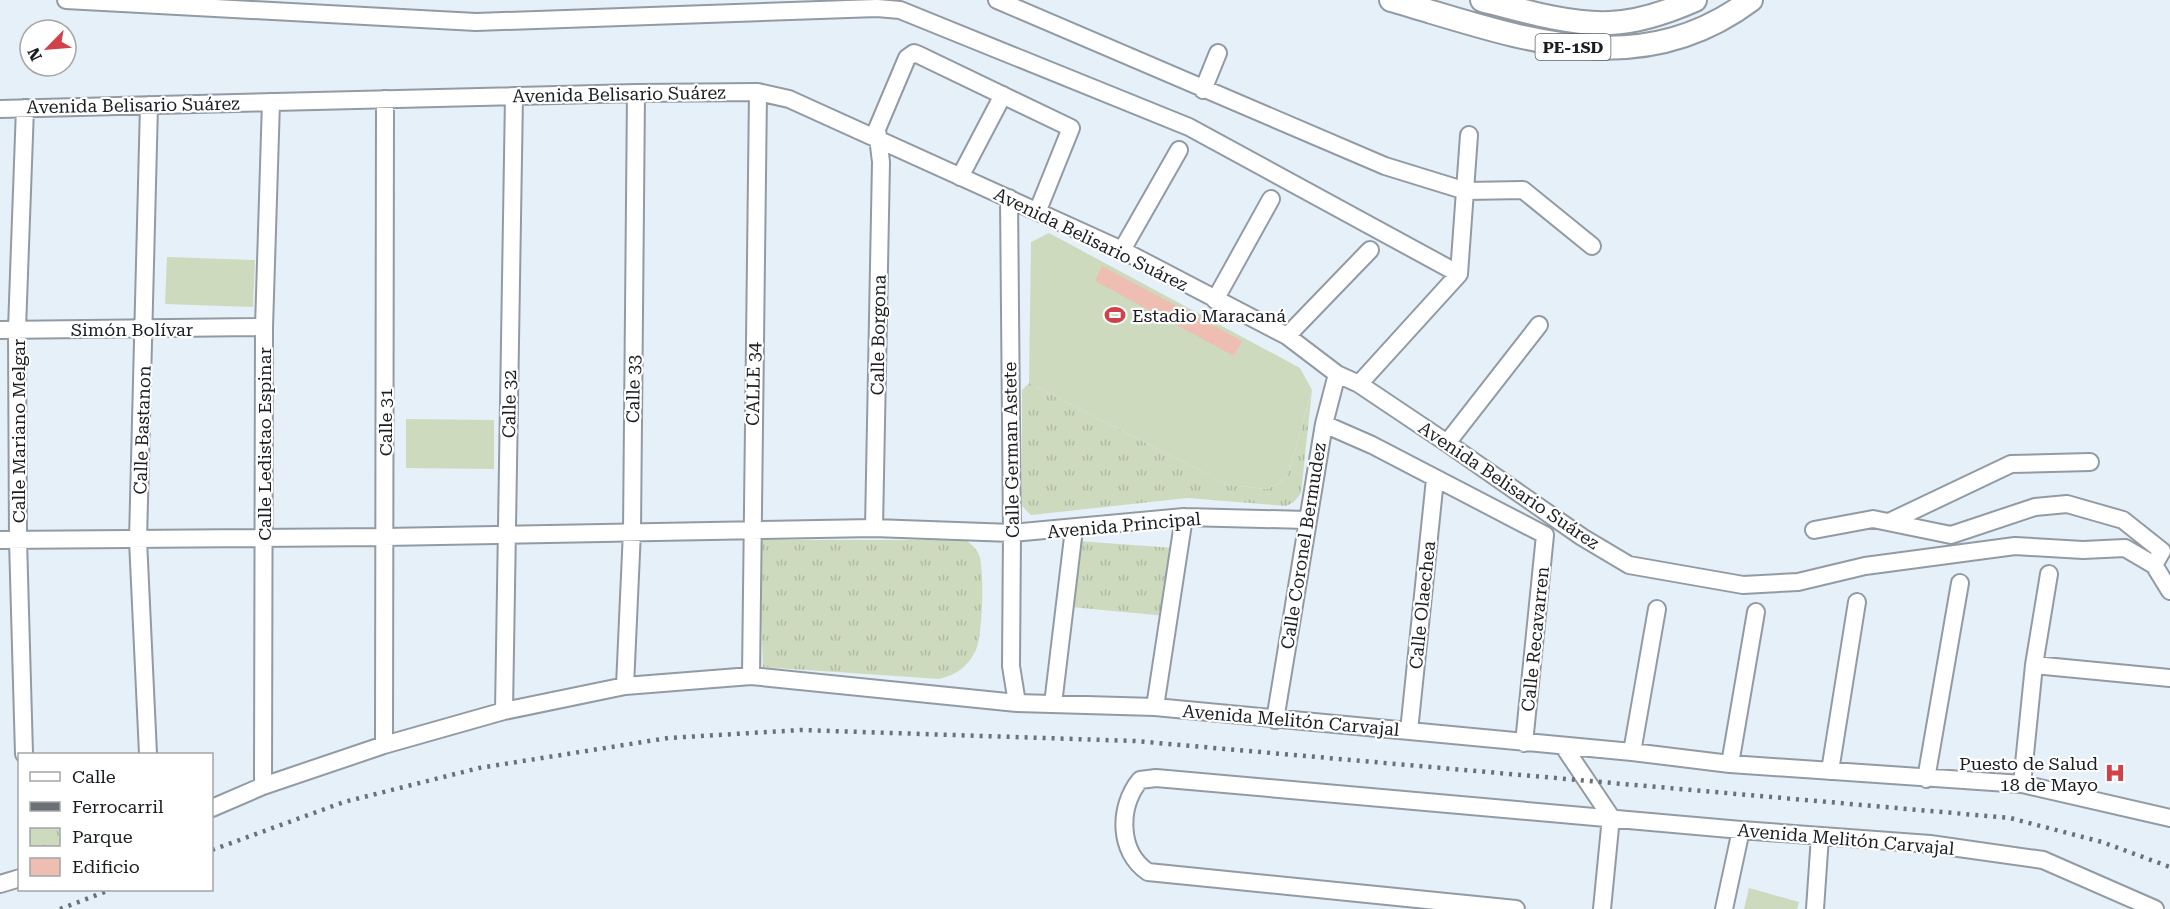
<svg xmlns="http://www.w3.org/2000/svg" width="2170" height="909" font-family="'Roboto Serif',serif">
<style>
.grass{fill:#cedabd}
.park{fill:url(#park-tufts)}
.building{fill:#edbeb1}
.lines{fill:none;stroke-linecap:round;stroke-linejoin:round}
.minor-casing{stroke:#929ba4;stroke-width:20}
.highway-casing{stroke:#929ba4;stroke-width:26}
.minor{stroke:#fff;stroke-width:16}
.highway{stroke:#fff;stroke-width:22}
.rail{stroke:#6a7076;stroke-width:4.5;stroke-dasharray:3 6;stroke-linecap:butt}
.labels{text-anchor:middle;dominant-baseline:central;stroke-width:4.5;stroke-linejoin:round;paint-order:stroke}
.shield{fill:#fff;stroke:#5f6264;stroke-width:1.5}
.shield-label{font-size:16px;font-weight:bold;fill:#1b1e21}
.street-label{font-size:18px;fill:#1b1e21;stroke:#fff}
.poi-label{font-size:18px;fill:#1b1e21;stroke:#fff;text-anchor:start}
</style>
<defs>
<pattern id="park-tufts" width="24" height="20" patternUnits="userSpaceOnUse" patternTransform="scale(1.5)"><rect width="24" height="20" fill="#cedabd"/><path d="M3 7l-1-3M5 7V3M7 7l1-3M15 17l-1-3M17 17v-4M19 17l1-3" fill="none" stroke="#b0bba2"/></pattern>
</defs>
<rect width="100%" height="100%" fill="#e5f0f9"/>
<path class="grass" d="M1049,233L1300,368L1312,390L1288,475L1280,483L1267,489L1228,485L1029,383L1031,242Z
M167,257L255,260L253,307L165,304Z
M406,419L494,420V469L406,468Z
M1749,888L1799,902L1797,909H1744Z"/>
<path class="park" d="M1029,383L1228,485L1267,489L1280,483L1288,475L1312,390L1301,493L1294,502L1286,506L1187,498L1031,515L1022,506V390Z
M758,540H966C973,546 978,550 980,558C984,574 983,639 975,652C967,667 956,675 939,679L763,667Z
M1078,541L1174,548L1166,616L1071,607Z"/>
<path class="building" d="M1102,266L1242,341L1234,356L1095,281Z"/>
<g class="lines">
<g class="minor-casing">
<path id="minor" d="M66,0L476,22L877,8L900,10L1189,127L1459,274
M997,0L1385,166L1466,191L1523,190L1592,246
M1203,90L1218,53
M0,109L636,93L758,92L789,99L1122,250L1287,336L1337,374L1359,384L1447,443L1582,537L1629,565L1743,585L1798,582L1865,566L2015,546L2083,550L2125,548L2154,565L2170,591
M960,177L1003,95
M1009,198L1012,533L1011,666L1017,703
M1122,250L1179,150
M1215,300L1271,199
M0,330L264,327
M1287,336L1370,250
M1359,384L1459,274L1469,135
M1324,424L1372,445L1545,535L1524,743
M1447,443L1539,325
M1889,522L2011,464L2090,462
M874,528L881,162L877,129L907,58L914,53L919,55L1071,128L1038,210
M1814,530L1873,519L1951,535L2035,507L2067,504L2123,520L2162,551L2154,565
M0,540L384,537L874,528L1012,533L1184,517L1307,520
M2034,665L2170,678
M751,676L758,92
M625,686L632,531L636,93
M1053,704L1074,529
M1155,707L1184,517
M504,711L514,96
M1275,720L1324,424L1337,374
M1409,731L1435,479
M384,745L385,99
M1564,747L1611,817
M1632,752L1657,609
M24,754L18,540L17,329L25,108
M148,754L138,540L149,105
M1730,764L1756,612
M1830,771L1857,602
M1926,779L1960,583
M2022,784L2034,665L2049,574
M263,786L264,327L271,102
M212,808L263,786L384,745L504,711L625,686L751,676L1017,703L1155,707L1632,752L1730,764L2022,784L2170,818
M0,884L20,878
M1516,909L1148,872C1118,852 1118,807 1140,780L1156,778L1741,830L1930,844L2043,860L2155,909
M1602,909L1611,817
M1724,909L1741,830
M1815,909L1820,836"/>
</g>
<g class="highway-casing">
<path id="highway" d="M1391,0C1514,35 1635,87 1751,0
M1482,0C1520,10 1570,25 1610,23C1638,22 1670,11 1695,0"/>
</g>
<use href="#minor" class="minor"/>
<use href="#highway" class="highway"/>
<path class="rail" d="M212,850L344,802L479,768L668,738L801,730L1135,741L2010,818L2102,842L2170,867
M60,909L110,890"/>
</g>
<defs>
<g id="stadium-bare" transform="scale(1.62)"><path d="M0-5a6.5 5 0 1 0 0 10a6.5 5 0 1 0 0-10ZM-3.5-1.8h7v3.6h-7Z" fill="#d14149" stroke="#fff" stroke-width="2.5" paint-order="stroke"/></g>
<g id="hospital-bare" transform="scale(1.62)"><path d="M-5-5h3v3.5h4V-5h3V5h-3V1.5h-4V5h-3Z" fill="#d14149" stroke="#fff" stroke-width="2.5" paint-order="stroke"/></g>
</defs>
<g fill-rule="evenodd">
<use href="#stadium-bare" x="1115" y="315"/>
<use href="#hospital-bare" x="2115" y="773"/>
</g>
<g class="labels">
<rect class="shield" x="1535.5" y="34" width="75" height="26" rx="4.5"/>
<g class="shield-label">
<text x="1573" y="47">PE-1SD</text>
</g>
<g class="street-label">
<text transform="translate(619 94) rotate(-1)">Avenida Belisario Suárez</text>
<text transform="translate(133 105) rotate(-1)">Avenida Belisario Suárez</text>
<text transform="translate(1091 239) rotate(26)">Avenida Belisario Suárez</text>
<text x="132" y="329">Simón Bolívar</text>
<text transform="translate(878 335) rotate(-89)">Calle Borgona</text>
<text transform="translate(753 384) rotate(-89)">CALLE 34</text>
<text transform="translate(633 389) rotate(-89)">Calle 33</text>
<text transform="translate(509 404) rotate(-89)">Calle 32</text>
<text transform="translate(385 422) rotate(-90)">Calle 31</text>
<text transform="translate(142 430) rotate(-88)">Calle Bastanon</text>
<text transform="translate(18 431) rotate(-90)">Calle Mariano Melgar</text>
<text transform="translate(264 444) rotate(-90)">Calle Ledistao Espinar</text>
<text transform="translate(1011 450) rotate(-91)">Calle German Astete</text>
<text transform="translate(1509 485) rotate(34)">Avenida Belisario Suárez</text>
<text transform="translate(1124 525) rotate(-5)">Avenida Principal</text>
<text transform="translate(1303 546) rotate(-81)">Calle Coronel Bermudez</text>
<text transform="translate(1422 605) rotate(-84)">Calle Olaechea</text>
<text transform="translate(1535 639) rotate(-84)">Calle Recavarren</text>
<text transform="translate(1291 720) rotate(5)">Avenida Melitón Carvajal</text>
<text transform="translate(1846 839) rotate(5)">Avenida Melitón Carvajal</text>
</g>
<g class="poi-label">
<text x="1132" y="315">Estadio Maracaná</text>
<text x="2098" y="763" text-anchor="end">Puesto de Salud<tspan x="2098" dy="21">18 de Mayo</tspan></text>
</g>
</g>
<rect x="18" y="753" width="195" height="138" fill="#ffffff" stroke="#a4a5a6" stroke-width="1.5"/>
<rect x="30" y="772" width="30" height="9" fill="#ffffff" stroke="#a4a5a6" stroke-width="1.5"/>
<text x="72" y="783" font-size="18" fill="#1b1e21">Calle</text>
<rect x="30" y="802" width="30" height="9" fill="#6a7076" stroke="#a4a5a6" stroke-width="1.5"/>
<text x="72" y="813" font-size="18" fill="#1b1e21">Ferrocarril</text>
<rect x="30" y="828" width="30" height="18" fill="url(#park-tufts)" stroke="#a4a5a6" stroke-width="1.5"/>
<text x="72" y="843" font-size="18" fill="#1b1e21">Parque</text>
<rect x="30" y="858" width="30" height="18" fill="#edbeb1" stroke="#a4a5a6" stroke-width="1.5"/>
<text x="72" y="873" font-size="18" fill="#1b1e21">Edificio</text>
<g transform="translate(48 48) rotate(245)"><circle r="28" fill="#ffffff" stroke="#a4a5a6" stroke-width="1.5"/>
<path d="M0-4.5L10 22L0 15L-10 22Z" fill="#d14149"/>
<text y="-9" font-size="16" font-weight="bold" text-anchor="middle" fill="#1b1e21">N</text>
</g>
</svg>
